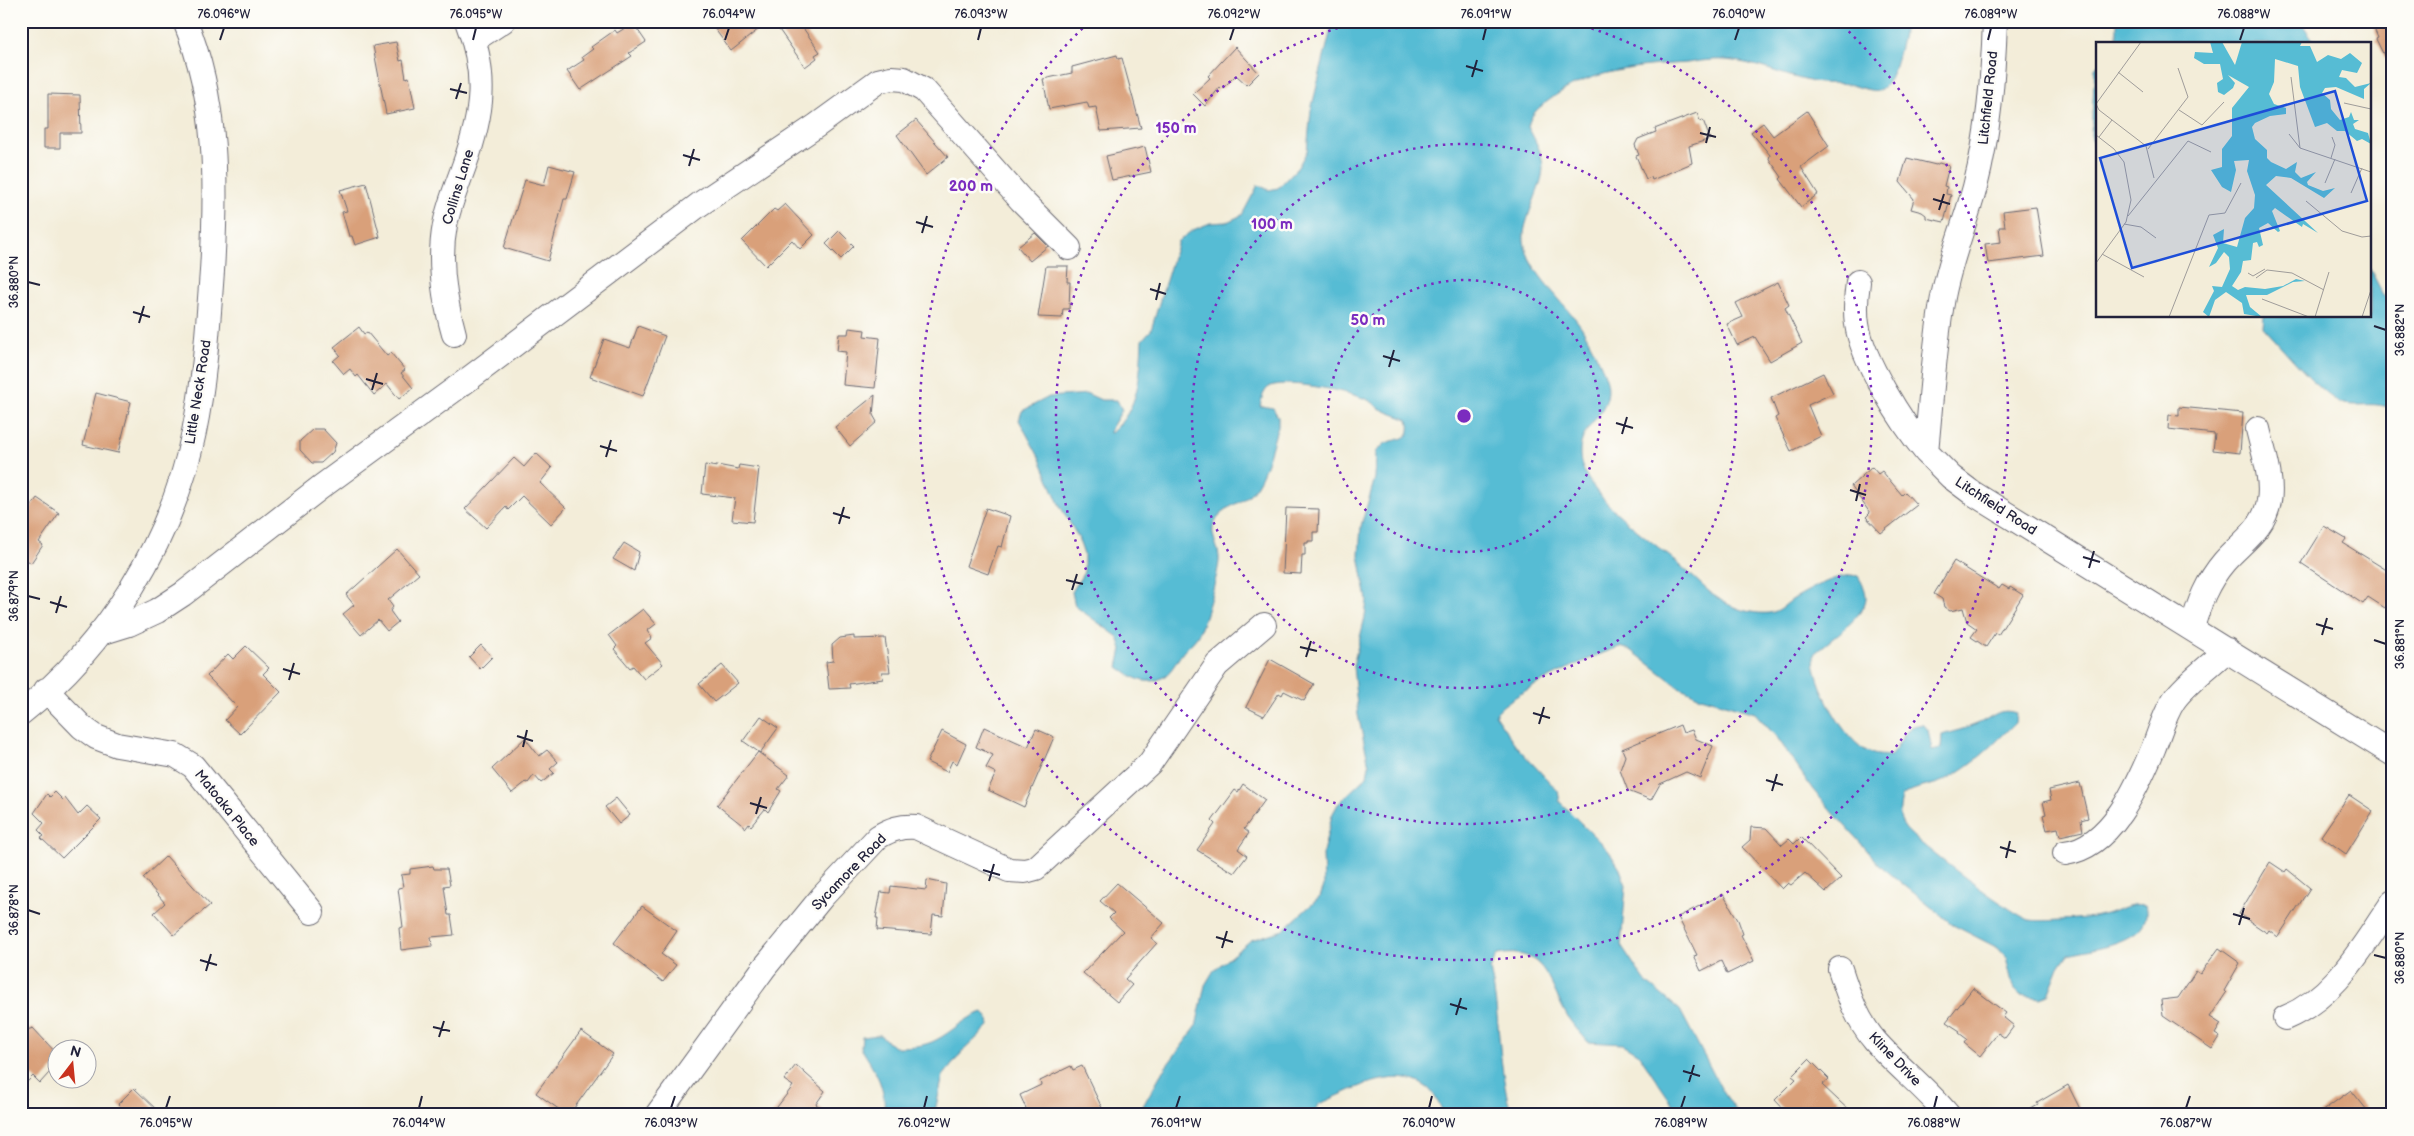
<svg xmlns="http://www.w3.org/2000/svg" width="2414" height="1136" font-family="'Balsamiq Sans',sans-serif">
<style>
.water{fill:#56bcd4;stroke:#3c6f88}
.building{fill:#d9a07a}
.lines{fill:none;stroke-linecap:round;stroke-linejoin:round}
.minor-casing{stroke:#6b6972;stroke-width:26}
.minor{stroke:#fff;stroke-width:24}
.ticks{fill:none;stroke:#22223b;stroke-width:2}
.ring{fill:none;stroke:#7b2cbf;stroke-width:2.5;stroke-dasharray:2.5 5}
.labels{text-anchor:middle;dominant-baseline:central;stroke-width:5;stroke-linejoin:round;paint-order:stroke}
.street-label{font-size:14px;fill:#22223b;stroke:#fdfcf7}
.inset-road{fill:none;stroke:#9f9c9a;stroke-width:1}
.view{fill:#1d4ed8;fill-opacity:0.15;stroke:#1d4ed8;stroke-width:2.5}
.inset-edge{fill:none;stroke:#22223b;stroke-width:2.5}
.centre{fill:#7b2cbf;stroke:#fdfcf7;stroke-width:2.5}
.ring-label{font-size:15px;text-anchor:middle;font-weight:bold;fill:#7b2cbf;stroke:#fdfcf7;stroke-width:5;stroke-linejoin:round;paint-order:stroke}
.neatline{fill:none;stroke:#22223b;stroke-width:2}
.ticks-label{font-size:12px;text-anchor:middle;fill:#22223b}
</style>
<rect width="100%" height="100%" fill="#fdfcf7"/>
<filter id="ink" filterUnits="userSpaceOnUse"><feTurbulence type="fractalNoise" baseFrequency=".02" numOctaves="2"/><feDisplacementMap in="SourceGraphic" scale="10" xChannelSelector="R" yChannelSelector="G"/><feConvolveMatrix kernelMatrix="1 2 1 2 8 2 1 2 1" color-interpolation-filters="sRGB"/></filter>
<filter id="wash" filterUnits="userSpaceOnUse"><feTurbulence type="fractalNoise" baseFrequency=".0096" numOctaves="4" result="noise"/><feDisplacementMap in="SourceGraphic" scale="20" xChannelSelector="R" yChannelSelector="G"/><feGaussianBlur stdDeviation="1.12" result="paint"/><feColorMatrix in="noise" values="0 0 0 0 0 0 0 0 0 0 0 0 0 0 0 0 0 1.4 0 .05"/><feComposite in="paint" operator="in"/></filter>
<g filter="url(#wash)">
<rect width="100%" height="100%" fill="#f3edd9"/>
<path class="water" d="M1333,21H1894L1904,29C1901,42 1894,80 1883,88C1875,95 1856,85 1847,84C1835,82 1823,85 1809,81C1781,75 1755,62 1725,60C1713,59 1700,61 1687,63C1639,66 1587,70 1548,101C1538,108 1530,115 1528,127C1550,166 1545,171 1530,211C1527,221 1523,230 1524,241C1528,272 1566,303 1582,328C1590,342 1598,358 1604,372C1621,412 1578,421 1580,455C1582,496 1654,541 1682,567C1701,583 1715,601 1739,609C1747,612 1761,614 1769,613C1780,612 1786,603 1795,598C1811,589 1839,572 1858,576C1862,583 1866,589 1866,598C1865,617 1828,641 1814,654C1812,681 1844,743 1871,753C1877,756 1884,755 1890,756C1902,745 1904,722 1924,725L1928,730L1932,750L1941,748L1942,735C1954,731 1966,729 1977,724C1992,718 1998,707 2016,713L2015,723C1991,747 1976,763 1945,780C1931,787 1915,786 1902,796C1900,808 1897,818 1905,828C1914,841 2017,918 2030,920C2041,922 2086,919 2098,916C2114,913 2127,902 2145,905C2155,942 2093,948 2068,954L2059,967L2048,995L2040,998L2021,995L2013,987L2006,957L1998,948L1953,925L1882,867L1813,790L1779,740L1755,713L1698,696L1679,687L1631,650L1620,647C1598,653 1502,697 1495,715L1517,747L1558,791L1560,802L1608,850L1620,869L1626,885L1621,945L1645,981L1680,1010L1722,1090L1739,1115H1677L1676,1109L1638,1053L1623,1044L1588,1042C1581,1033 1571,1024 1566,1014C1547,980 1545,946 1497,955L1490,969C1501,1017 1497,1068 1512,1115H1444C1439,1105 1435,1092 1425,1086C1393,1065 1349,1092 1319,1104L1314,1115H1138L1162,1072L1196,1027L1205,985L1214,970L1251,940L1283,930L1320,897L1324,886L1323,853L1332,815L1338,804L1367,776L1369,765L1358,715L1353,666L1365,617L1367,600L1359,555L1361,526L1375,478L1376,452C1379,449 1383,445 1386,443C1398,438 1414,441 1408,420C1399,416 1388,413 1379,408C1376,406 1374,403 1370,401C1353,392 1288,379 1271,386C1263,390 1262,398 1260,406L1273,408L1278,417V426C1271,447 1266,476 1251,493C1240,505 1220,507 1214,524C1209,534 1220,549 1219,560C1219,572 1203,627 1197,637C1193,642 1188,647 1184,651C1174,663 1170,679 1152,681C1140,683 1127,674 1118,667L1122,649L1118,637L1075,606L1072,592L1084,572V555L1078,537L1059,504L1039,457L1019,420L1022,411L1049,397L1088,394L1101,400H1117L1122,410L1109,432L1111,433C1140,408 1140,375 1142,340L1151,330L1178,241L1193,230L1210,223L1227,222L1242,215L1258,185L1269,190L1278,188L1298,167L1307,151L1311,110Z
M2117,21H2300L2316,44H2117Z
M2098,64V161L2091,135L2095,68Z
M2370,269L2384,296L2390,297L2388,284L2393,280V409C2376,401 2361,407 2344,404C2325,400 2279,343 2263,327L2264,316H2370Z
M983,1012L988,1019L989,1026L963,1051L943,1076L934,1115H885C885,1085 876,1072 861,1048L862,1037L880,1035L894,1047C908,1047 923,1047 936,1040C952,1032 965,1017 983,1012Z"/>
<g id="blocks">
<path class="building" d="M709,21H769L731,51Z
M773,21H798L820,52L815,55L817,58L805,67Z
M2371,21H2393V74L2376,39L2378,38Z
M633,23L646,42L629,53L632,56L580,90L567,71L584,60L582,57L593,49L591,47L615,30L617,33Z
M396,42L400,61L403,60L406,78L409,77L415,108L386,114L373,46Z
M1235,47L1259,73L1247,85L1236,75L1222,89L1220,87L1205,106L1193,94L1210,78L1208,76Z
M1117,55L1118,59L1122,58L1141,128L1101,131L1096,107L1089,108L1087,102L1049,109L1043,79L1072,73V67Z
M48,94L80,95L81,133H60V148H44V129H48Z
M1807,111L1829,146L1801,167L1818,194L1801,207L1780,179L1782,177L1769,159L1770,155L1751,132L1763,123L1773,136Z
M1697,113L1700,121L1703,120L1710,139L1689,146L1692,163L1652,180L1651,177L1646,179L1636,156L1639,155L1635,145L1638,139L1656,132L1655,129L1657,128Z
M916,120L948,157L926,175L897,135Z
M1145,147L1151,172L1112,180L1106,156Z
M1907,158L1936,165L1939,163L1949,166L1944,186L1947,187L1946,194L1951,195L1944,222L1926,218V215L1922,212L1911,209L1914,199L1900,182Z
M549,165L575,172L567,199H564L548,261L504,248L525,180L544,185Z
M366,183L380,237L355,245L352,236H349L342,212L347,211L340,190Z
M785,204L814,235L800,249L792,240L766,266L742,241L774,209L777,211Z
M2036,207L2044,256L1988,263L1985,244L2001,242L1999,227H2005L2003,211Z
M839,231L854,246L841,259L826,244Z
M1035,233L1048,246L1030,261L1018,247Z
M1046,266H1068L1067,282H1070L1069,309H1063L1062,318L1038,317Z
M1778,282L1789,305L1785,308L1802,343L1770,361L1755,337L1737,345L1727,324L1743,317L1736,303Z
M638,326L665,336L643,396L590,377L604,339L630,348Z
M359,327L364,334L367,332L387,356L391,353L405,370L401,373L413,388L399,399L387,384L374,395L358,375L356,377L350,369L344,374L333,361L340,355L334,347Z
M849,328L865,330L864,336L880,338L875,388L843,385L846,352L837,351L839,334H848Z
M1823,373L1833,393L1808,405L1821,436L1791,451L1775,418L1778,416L1771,398Z
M96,393L131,402L118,453L83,445Z
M875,395L873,415L877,422L850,446L835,427Z
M2179,407L2243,413L2240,453L2213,450L2215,434L2168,429L2169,415L2179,416Z
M313,429H323L336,443L333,452L321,463H312L300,450V441Z
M536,453L552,468L540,483L566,508L551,524L522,496L508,510L506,507L486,528L465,509L514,458L524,467Z
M705,465L717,467V465L738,469L739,465L759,468L753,522L732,520L735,498L702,494Z
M1872,467L1878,474L1882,471L1902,495L1905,492L1917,505L1881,533L1866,517L1870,513L1851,486Z
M37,498L59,513L39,542L43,545L31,563L21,556V521Z
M986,508L1010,516L1002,547L998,546L988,574L966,566Z
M1286,508L1319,509L1318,532H1313V541H1308V543H1305V555H1302L1301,574L1283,573Z
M2324,526L2346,539L2343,543L2393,574V596L2385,608L2368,597L2363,604L2301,563Z
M624,543L639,552L634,571L613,559Z
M397,549L419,574L388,600L393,607L390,611L398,622L387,631L378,620L361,635L343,614L354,605L346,595Z
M1954,561L1999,589L2002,585L2009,589L2010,587L2023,595L1998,635L1995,633L1986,647L1971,637L1977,629L1967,622L1963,608L1950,611L1944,607L1942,599L1934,594Z
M643,609L656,624L647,631L652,638L645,643L663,664L644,679L633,666L630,668L614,649L617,646L609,635Z
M854,636V639L885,638L890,672H882L883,679L849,684L850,688L829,689L826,662L833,661L832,645L840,638Z
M481,645L492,657L480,669L469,657Z
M246,646L269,668L263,674L281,692L240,734L225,720L237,707L207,676L228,654L233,659Z
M1270,659L1314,684L1304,701L1284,691L1282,695L1279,693L1264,716L1246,707Z
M722,665L738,683L714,702L699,684Z
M761,716L778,728L760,753L743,741Z
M1680,725L1683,733L1692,730L1696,739L1713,746L1700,778L1686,772L1660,784L1651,800L1628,791L1620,770L1625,756L1622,749Z
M984,727L1028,747L1036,729L1054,737L1024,807L988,790L996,773L986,768L993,755L976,747Z
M942,731L966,744L957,764L952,761L947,772L927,762Z
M525,738L539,756L547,750L558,762L550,769L554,773L541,783L534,775L528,783L526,782L512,793L492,769Z
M758,752L789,775L778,789L781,791L768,812L765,809L751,826L749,824L746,828L717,805Z
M2080,783L2088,818L2081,820L2083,831L2060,836L2058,828L2047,830L2043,815L2046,814L2043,802L2051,800L2049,790Z
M1243,784L1265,800L1244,829L1249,833L1238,849L1247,856L1234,873L1197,850L1215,824L1212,821L1235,790L1238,792Z
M55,792L63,800L65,798L78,815L87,806L101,819L62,858L41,838L44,836L38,830L44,823L34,813L47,794L50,797Z
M2349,795L2373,811L2346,854L2321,836Z
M616,798L630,815L619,824L605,807Z
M1751,827L1766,828L1782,845L1789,839L1794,844L1801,837L1841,878L1826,892L1805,873L1791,885L1788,883L1782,889L1742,847L1750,840Z
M166,856L210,905L174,935L154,913L165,903L143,878Z
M2270,862L2285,872L2287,869L2310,888L2278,937L2269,930L2267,933L2239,914Z
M433,866L434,869H447L450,885L444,886L448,915H451L454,935L431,937L432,946L401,950L399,928L403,927L398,888L403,887L401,875L410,874V869Z
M927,880L946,884L943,916L933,915L931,934L877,930L878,918H876L881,892L890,893L891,886L926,890Z
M1117,883L1164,923L1151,938L1157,943L1125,979L1132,985L1117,1002L1083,973L1123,931L1109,918L1114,913L1100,901Z
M1723,894L1738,920L1743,934L1741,935L1754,961L1727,974L1721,961L1701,971L1694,956L1697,955L1678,917Z
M642,906L677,931L661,954L676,965L663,982L614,943Z
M2219,948L2240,963L2224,991L2226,993L2210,1017L2221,1024L2215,1034L2220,1037L2212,1049L2163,1016L2161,1000L2178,998L2196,971L2200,974Z
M1973,988L2006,1013L2003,1017L2014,1026L2005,1038L1998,1033L1980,1056L1964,1043L1967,1039L1959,1033L1960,1031L1946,1022Z
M33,1028L58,1055V1063L40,1083L33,1076L21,1088V1032Z
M581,1031L613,1054L569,1115H567L536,1093Z
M1809,1059L1829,1079L1822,1085L1854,1115H1789L1775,1100L1796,1079L1792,1076Z
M796,1065L825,1091L816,1104L829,1115H771L793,1086L784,1080Z
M1071,1066L1073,1070L1082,1066L1103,1110L1092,1115H1029L1020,1095L1041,1085L1040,1081Z
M2068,1085L2083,1115H2021L2038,1105L2037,1103Z
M134,1088L162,1115H129L118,1104Z
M2351,1090L2371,1115H2317Z"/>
</g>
</g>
<g filter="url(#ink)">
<use href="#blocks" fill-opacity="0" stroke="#6b6972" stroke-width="1"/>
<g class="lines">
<g class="minor-casing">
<path id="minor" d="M1995,21C1993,77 1989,133 1975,187C1965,224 1950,259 1943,297C1934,348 1931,401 1926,452L1951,477L1971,492L2393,754
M474,40L503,21
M1858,282C1856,296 1855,310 1857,324C1862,360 1902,423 1926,452
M454,334C444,299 438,261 445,225C449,204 457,186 464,166C483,113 488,75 467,21
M2192,628C2199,603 2207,582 2224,562C2241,542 2264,530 2269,501C2273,479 2263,451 2258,429
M100,633L129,624L157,611L183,594L321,487L470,378L700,204L816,126L878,81L891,78L904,79L924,90L1021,200L1069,248
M46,690L82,727L96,737L117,745L175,755L193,766L312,912
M21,713C108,645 172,540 194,432C205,379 208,325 212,271C217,187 218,101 185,21
M2065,853C2111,847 2137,787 2153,749C2160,732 2164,715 2174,700C2186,683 2211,665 2227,650
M1840,969C1848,994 1857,1020 1875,1041C1898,1067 1926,1088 1948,1115
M2285,1018C2337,996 2362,946 2393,902
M657,1115L764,968L822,897L878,837C891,829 901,826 916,827L1009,870L1025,871L1036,868L1150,763L1217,665L1264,625"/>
</g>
<use href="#minor" class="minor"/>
</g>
</g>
<path class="ticks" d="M220,40L224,28M473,40L476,28M725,40L729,28M978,40L981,28M1230,40L1234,28M1483,40L1486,28M1735,40L1739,28M1988,40L1991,28M2240,40L2244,28M1466,66L1483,71M1472,77L1477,60M450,89L467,93M456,99L461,83M1700,133L1716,137M1706,143L1710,127M683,155L700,160M689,166L694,149M1933,199L1950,204M1939,210L1944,194M916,222L933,227M922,233L927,216M28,282L40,285M1150,289L1166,294M1156,300L1160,283M133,312L150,317M139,323L144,306M2374,326L2386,330M1383,356L1400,361M1389,367L1394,350M366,379L383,384M372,390L377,373M1616,423L1633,428M1622,434L1627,417M600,446L617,451M606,457L611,440M1850,490L1866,495M1856,501L1860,484M833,513L850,518M839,524L844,507M2083,557L2100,562M2089,568L2094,551M1066,580L1083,584M1072,590L1077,574M28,596L40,599M50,602L67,607M56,613L61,596M2316,624L2333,629M2322,635L2327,618M2374,640L2386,644M1300,647L1317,651M1306,657L1311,641M283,669L300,674M289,680L294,663M1533,713L1550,718M1539,724L1544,707M517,736L533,741M523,747L527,730M1766,780L1783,785M1772,791L1777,774M750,803L767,808M756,814L761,797M2000,847L2016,852M2006,858L2010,841M983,870L1000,875M989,881L994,864M28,910L40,914M2233,914L2250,919M2239,925L2244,908M1216,937L1233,942M1222,948L1227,931M2374,955L2386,958M200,960L217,965M206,971L211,954M1450,1004L1467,1009M1456,1015L1461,998M433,1027L450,1031M439,1037L444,1021M1683,1071L1700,1076M1689,1082L1694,1065M166,1108L170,1096M419,1108L422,1096M671,1108L675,1096M924,1108L927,1096M1176,1108L1180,1096M1429,1108L1432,1096M1681,1108L1685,1096M1934,1108L1937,1096M2186,1108L2190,1096"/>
<g class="ring">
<circle cx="1464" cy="416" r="136"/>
<circle cx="1464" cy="416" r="272"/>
<path d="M1570 22A408 408 0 1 1 1358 22"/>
<path d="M1838 21A544 544 0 1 1 1090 21"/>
</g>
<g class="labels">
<g class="street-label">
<text transform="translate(1988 98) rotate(-84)">Litchfield Road</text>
<text transform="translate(458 187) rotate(-73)">Collins Lane</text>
<text transform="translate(198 392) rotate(-81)">Little Neck Road</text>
<text transform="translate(1996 506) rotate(33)">Litchfield Road</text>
<text transform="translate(227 808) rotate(51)">Matoaka Place</text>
<text transform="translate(849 872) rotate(-46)">Sycamore Road</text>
<text transform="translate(1895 1059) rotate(46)">Kline Drive</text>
</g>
</g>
<g transform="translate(2096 42)">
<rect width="275" height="275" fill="#f3edd9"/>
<path d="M114,0H126L139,23L146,0H206L204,4H214L221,20L232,13L245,17L254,11L266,21L261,31L246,28L243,35L250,36L259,45L275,41L268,47V57L240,45L229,46L226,51L234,58L235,67L244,78L253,75L255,70L258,78H263L257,82L259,87L272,91L275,102L266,97L261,99L249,89H241L231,81L219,85L204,45L202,24L179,17L178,40L173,52L178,62L190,66V72L174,74L159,81L156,85L159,97L171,108V116L175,120L190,127L201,120L199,130L205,136L220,130L211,140L212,143L227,149L239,146L228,156L195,136L180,134L170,143L222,191L207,182L206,185L179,166L176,169L184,189L182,190L172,181L163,186L167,203L163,205L161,200L157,201L155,218L147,219L145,230L136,244L142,248L149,245L169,247L187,244L200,237L209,239L197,240L171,253H150L154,265L166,275L148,272L146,261L130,250L119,258L113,275L107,270L118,249L116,244L126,245L134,227L133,215L128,210L120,221L113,225L122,206L117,193L128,187L127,201L141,205L149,176L158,166L159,153L151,129L153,118L138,119L140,128L135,150L126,145L115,128L126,125V107L136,94V66L153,45L132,33L139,41L137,46L128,53L122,50L121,41L127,37L124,22H108L98,16L99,10L117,11Z" fill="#56bcd4"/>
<path class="inset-road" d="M45,0L0,62L3,68L50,104L58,136M22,30L47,50M195,35L204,106L275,130M248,61L275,67M83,68L106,83L128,60M193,92L204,106M0,93L18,107L28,120L35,158L30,180L0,221M3,95L16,78M52,107L92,55L82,26M235,116L239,103L236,95M229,141L239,117M255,151L266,126M210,159L246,189L266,195L275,194M32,174L92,99L115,110M28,182L45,185L60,196M6,212L48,235M152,231L157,234L169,227M160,236L171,228L196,231L228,248M166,257L213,275M73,275L113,173L129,171L145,141M219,275L233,230M266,275L275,248"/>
<path class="view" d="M239,49L271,159L36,226L4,116Z"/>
<rect width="275" height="275" class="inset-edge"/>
</g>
<circle cx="1464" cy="416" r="8" class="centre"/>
<g class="ring-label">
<text x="1176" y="133">150 m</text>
<text x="971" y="191">200 m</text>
<text x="1272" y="229">100 m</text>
<text x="1368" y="325">50 m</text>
</g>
<rect width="2414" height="1136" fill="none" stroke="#fdfcf7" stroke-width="55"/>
<g transform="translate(72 1064) rotate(16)"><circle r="24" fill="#fdfcf7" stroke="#a5a5ac"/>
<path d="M0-4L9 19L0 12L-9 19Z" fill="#c8321e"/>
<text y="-8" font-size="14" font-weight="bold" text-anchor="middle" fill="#22223b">N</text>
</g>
<rect x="28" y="28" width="2358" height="1080" class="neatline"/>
<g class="ticks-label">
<text x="224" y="18">76.096°W</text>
<text x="476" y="18">76.095°W</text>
<text x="729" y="18">76.094°W</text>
<text x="981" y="18">76.093°W</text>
<text x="1234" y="18">76.092°W</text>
<text x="1486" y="18">76.091°W</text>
<text x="1739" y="18">76.090°W</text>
<text x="1991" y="18">76.089°W</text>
<text x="2244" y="18">76.088°W</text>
<text transform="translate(14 282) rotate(-90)" y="4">36.880°N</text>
<text transform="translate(2400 330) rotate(-90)" y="4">36.882°N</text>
<text transform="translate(14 596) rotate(-90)" y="4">36.879°N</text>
<text transform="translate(2400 644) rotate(-90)" y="4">36.881°N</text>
<text transform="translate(14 910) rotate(-90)" y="4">36.878°N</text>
<text transform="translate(2400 958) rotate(-90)" y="4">36.880°N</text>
<text x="166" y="1127">76.095°W</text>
<text x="419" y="1127">76.094°W</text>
<text x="671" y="1127">76.093°W</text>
<text x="924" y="1127">76.092°W</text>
<text x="1176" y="1127">76.091°W</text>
<text x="1429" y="1127">76.090°W</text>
<text x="1681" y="1127">76.089°W</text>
<text x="1934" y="1127">76.088°W</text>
<text x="2186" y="1127">76.087°W</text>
</g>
</svg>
